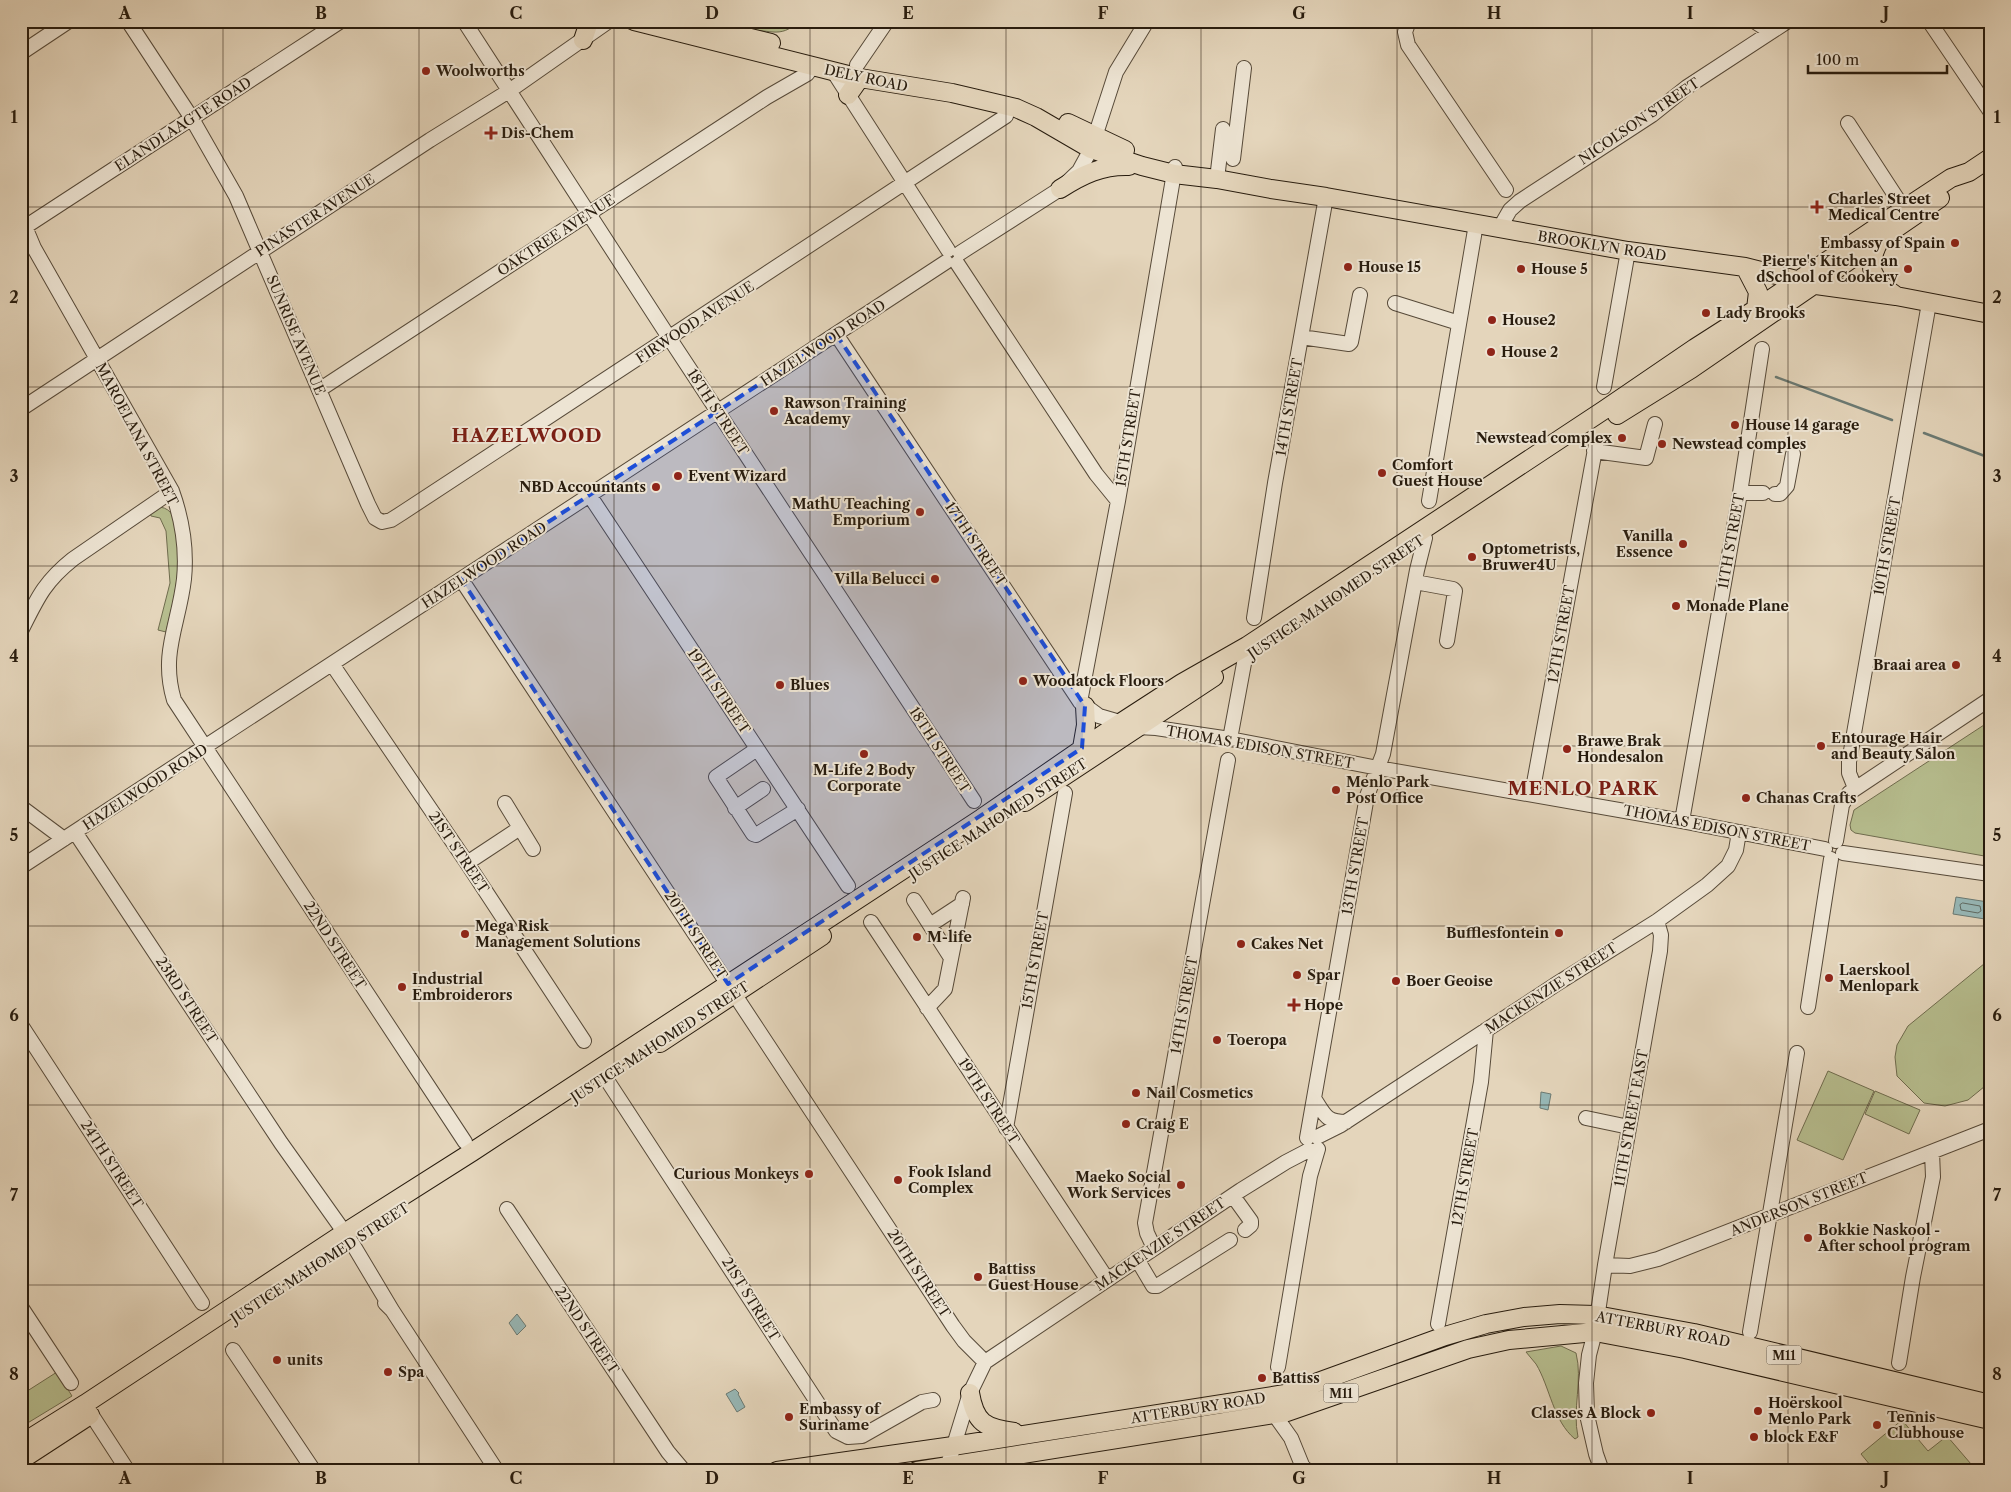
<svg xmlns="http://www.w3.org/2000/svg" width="2011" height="1492" font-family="'Libre Caslon Text',serif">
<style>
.green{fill:#b6bd8e;stroke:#6f6c4e}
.water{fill:#97b8b7;stroke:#6b7a73}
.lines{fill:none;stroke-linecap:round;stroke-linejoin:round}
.shore{stroke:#606a62;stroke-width:1}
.stream{stroke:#6b7a73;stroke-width:2.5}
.minor-casing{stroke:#574a39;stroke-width:16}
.major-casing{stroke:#281c0e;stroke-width:20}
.minor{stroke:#ede4d3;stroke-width:14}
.major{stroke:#e4d5bb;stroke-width:18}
.marked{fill:#1d4ed8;fill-opacity:0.2;stroke:#1d4ed8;stroke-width:4;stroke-dasharray:10 6;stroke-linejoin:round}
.grid{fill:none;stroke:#281c0e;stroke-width:1;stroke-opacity:0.55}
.poi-dot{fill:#8f2418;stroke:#ede4d3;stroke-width:2}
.labels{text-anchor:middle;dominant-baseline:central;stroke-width:4;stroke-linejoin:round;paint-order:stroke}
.shield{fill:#ede4d3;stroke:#635849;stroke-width:1}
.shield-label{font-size:12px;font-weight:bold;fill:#281c0e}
.poi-label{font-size:14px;font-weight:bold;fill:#281c0e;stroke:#ede4d3;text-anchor:start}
.street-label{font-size:14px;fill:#281c0e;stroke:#ede4d3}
.district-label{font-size:19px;font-weight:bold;letter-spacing:1px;fill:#7a1f14;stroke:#ede4d3}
.neatline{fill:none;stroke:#281c0e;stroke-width:2}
.grid-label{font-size:16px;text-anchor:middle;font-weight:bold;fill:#281c0e}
</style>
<rect width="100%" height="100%" fill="#e4d5bb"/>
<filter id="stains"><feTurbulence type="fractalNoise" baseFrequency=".004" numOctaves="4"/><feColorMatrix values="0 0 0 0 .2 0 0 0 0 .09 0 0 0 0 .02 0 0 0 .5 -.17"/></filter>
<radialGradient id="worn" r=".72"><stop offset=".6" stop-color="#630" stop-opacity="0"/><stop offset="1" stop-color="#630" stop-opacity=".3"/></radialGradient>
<path class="green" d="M741,21H799C779,41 768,27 744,31L740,26Z
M160,507C173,509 174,519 176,530C183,565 174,598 166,632L158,630L170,583L166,531L160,518L151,516L150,513Z
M1984,725L1990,733V857L1855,833L1851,830L1850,825L1854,810Z
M1990,959V1082L1968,1100L1945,1106L1924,1103L1897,1076L1895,1057L1897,1045L1908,1026Z
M1828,1071L1874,1091L1843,1160L1797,1140Z
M1875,1091L1920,1110L1909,1134L1865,1114Z
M1561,1346L1576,1353C1583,1380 1572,1409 1578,1437L1575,1439C1553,1421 1550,1387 1536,1364C1533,1360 1529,1356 1526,1352Z
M57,1372L72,1396L21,1427V1395Z
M1902,1420L1928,1451L1947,1436L1977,1471H1875L1861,1454Z"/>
<path class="water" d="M1956,897L1988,902L1985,919L1953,914Z
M1541,1092L1551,1094L1548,1110L1540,1108Z
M517,1314L526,1326L517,1335L509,1323Z
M735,1389L739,1393L738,1394L745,1407L737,1412L726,1394Z"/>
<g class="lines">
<path class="shore" d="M1963,903L1980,906L1981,911L1978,913L1961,910L1960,905Z"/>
<path class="stream" d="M1776,377L1892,420
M1924,433L1990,458"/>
<g class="minor-casing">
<path id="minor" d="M128,21L191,117L236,196L368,504L375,518L382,522L391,520L402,513L1006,116
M464,21L670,339L974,801
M1409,21L1405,32L1408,45L1506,190
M1754,21L1771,32
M1929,21L1990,111
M21,53L69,21
M857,65L887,21
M833,71L948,250
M1848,123L1904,209
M1233,159L1244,68
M1217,179L1223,129
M21,217L34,248L172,491C182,519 187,549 184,579C179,624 160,653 174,700L465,1142
M25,227L341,21
M1499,229L1510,210L1520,201L1652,115L1687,87L1788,21
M960,253L1060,189L1079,171L1091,149L1116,72L1147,21
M957,263L1096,474L1118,501
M1395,303L1459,323
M836,334L1080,702L1099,716L1137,727L1156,728L1230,739L1378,768L1682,821L1825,849
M1301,337L1349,344L1351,342L1360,295
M1604,387L1628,251
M319,390L767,97L807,74L810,70L809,65
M21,409L430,140L509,91L609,21
M1594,451L1646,458L1655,424
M1740,493H1763
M1775,494H1780L1787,486L1793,454
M590,496L848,886
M1429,501L1476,224
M461,579L953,1326L964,1341L985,1362
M1415,582L1453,589L1455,591L1447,641
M1254,618L1275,483L1326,197
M21,631C37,599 44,582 73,559L172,491
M332,664L467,863L584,1041
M1080,702L1118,501L1175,167
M1230,739L1245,658
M757,749L716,777L753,834L756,835L798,809
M1855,788L1849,773V762L1929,303
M1532,794L1596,444
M505,803L533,849
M21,807L64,839
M735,808L763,789
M1682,821L1740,493L1762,349
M75,832L281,1143L352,1243L392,1310
M1836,841L1842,805L1849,793L1990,699
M1843,853L1990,874
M467,863L520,828
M21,867L946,262
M914,900L951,958
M871,922L1107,1279
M930,925L962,904
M1808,1007L1831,859
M927,1008L945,989L963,898
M21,1025L202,1303
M605,1077L836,1431L848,1437L862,1436L922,1402L933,1400
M1315,1100C1325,1115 1326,1122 1346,1122
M1586,1118L1629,1127
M1006,1128L1065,793
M1317,1137L1341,1125L1558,983L1657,921L1707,885L1728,866L1736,850L1739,832
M1307,1138L1367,796L1383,754L1417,570L1425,538
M1233,1196L1251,1221V1225L1245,1230
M507,1209L668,1452L684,1471
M1154,1248L1147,1233L1145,1223L1228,760
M1137,1259L1153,1286H1157L1230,1240
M1605,1265L1630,1266L1658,1259L1990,1129
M385,1303L392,1310L497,1471
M21,1307L71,1383
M1438,1324L1481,1082L1486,1030
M1750,1332L1797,1053
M233,1350L314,1471
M1899,1363L1913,1277L1933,1177L1932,1152
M1278,1367L1310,1176L1318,1149
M91,1414L128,1471
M1274,1414L1291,1438L1302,1465L1307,1471
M946,1471L970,1393L985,1362L1241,1190L1286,1162L1309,1150
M1602,1471L1596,1454L1587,1415L1586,1383L1589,1355L1595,1332L1605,1265L1660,951L1661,935L1657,921"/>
</g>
<g class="major-casing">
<path id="major" d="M634,21L860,78L952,93L1016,108L1036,117L1091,149L1142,166L1174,174L1217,179L1271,189L1326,197L1628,251L1745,267L1816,285L1896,296L1990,314
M701,26L771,43
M583,40L587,28L585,21
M848,95L860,78
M1068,123L1125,150
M1060,189C1082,175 1102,165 1129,166
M1880,240C1865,267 1871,279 1895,295
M1745,267L1758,292L1756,309
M1617,415L1691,369L1940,198
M1082,748L1086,725L1085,706
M1025,802L1214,677
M660,1043L822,936
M970,1393C975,1423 985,1428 1014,1432
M21,1444L85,1404L338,1237L472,1152L982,818L1111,729L1182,683L1247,646L1604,410L1695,348L1756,309L1904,209L1951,178L1969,172L1990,158
M21,1460L90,1415
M777,1471L953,1446L1285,1394L1445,1336L1486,1324L1524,1317L1560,1314L1596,1315L1694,1333L1990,1404
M917,1471L1287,1412L1468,1349L1509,1340L1595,1332L1685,1349L1990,1420"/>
</g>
<use href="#minor" class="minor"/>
<use href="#major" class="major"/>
</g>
<path class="marked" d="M836,334L1085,706L1082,748L728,984L461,579Z"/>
<path class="grid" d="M223,21V1471M419,21V1471M614,21V1471M810,21V1471M1006,21V1471M1201,21V1471M1397,21V1471M1592,21V1471M1788,21V1471M21,207H1990M21,387H1990M21,566H1990M21,746H1990M21,926H1990M21,1105H1990M21,1285H1990"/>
<g class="poi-dot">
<circle cx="426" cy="71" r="5"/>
<path d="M488.5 125.5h5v5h5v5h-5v5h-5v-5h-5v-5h5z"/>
<path d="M1814.5 199.5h5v5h5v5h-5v5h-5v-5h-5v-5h5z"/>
<circle cx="1955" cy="243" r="5"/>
<circle cx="1348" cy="267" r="5"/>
<circle cx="1521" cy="269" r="5"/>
<circle cx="1908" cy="269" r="5"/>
<circle cx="1706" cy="313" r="5"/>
<circle cx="1492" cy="320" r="5"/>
<circle cx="1491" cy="352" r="5"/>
<circle cx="774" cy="411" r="5"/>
<circle cx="1735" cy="425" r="5"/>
<circle cx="1622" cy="438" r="5"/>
<circle cx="1662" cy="444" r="5"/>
<circle cx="1382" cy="473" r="5"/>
<circle cx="678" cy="476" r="5"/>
<circle cx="656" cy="487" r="5"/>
<circle cx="920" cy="512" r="5"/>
<circle cx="1683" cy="544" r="5"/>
<circle cx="1472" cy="557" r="5"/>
<circle cx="935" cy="579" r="5"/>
<circle cx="1676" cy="606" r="5"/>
<circle cx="1956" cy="665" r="5"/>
<circle cx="1023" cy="681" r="5"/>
<circle cx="780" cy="685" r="5"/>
<circle cx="1821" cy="746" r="5"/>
<circle cx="1567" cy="749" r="5"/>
<circle cx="864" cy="754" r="5"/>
<circle cx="1336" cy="790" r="5"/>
<circle cx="1746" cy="798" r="5"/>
<circle cx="1559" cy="933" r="5"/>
<circle cx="465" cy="934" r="5"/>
<circle cx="917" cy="937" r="5"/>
<circle cx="1241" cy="944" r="5"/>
<circle cx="1297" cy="975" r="5"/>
<circle cx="1829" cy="978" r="5"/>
<circle cx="1396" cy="981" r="5"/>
<circle cx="402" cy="987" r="5"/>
<path d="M1291.5 997.5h5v5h5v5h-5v5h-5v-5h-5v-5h5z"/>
<circle cx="1217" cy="1040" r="5"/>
<circle cx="1136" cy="1093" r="5"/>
<circle cx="1126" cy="1124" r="5"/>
<circle cx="809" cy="1174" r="5"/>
<circle cx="898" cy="1180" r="5"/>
<circle cx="1181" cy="1185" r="5"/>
<circle cx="1808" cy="1238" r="5"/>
<circle cx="978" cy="1277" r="5"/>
<circle cx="277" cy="1360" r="5"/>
<circle cx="388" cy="1372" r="5"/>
<circle cx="1262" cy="1378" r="5"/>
<circle cx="1758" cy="1411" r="5"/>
<circle cx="1651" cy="1413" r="5"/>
<circle cx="789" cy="1417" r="5"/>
<circle cx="1877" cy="1425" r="5"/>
<circle cx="1754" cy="1437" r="5"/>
</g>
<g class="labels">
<g class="shield">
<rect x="1766.5" y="1345.5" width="35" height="19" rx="4"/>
<rect x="1323.5" y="1383.5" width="35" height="19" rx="4"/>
</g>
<g class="shield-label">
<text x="1784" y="1355">M11</text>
<text x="1341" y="1393">M11</text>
</g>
<g class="poi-label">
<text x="436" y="71">Woolworths</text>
<text x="501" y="133">Dis-Chem</text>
<text x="1828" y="199">Charles Street<tspan x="1828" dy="16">Medical Centre</tspan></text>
<text x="1945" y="243" text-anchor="end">Embassy of Spain</text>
<text x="1898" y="261" text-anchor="end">Pierre's Kitchen an<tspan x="1898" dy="16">dSchool of Cookery</tspan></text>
<text x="1358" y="267">House 15</text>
<text x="1531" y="269">House 5</text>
<text x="1716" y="313">Lady Brooks</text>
<text x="1502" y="320">House2</text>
<text x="1501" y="352">House 2</text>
<text x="784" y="403">Rawson Training<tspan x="784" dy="16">Academy</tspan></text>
<text x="1745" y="425">House 14 garage</text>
<text x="1612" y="438" text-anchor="end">Newstead complex</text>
<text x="1672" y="444">Newstead comples</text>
<text x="1392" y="465">Comfort<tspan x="1392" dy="16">Guest House</tspan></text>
<text x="688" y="476">Event Wizard</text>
<text x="646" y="487" text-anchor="end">NBD Accountants</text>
<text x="910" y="504" text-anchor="end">MathU Teaching<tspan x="910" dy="16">Emporium</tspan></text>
<text x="1673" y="536" text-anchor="end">Vanilla<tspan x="1673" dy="16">Essence</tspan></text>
<text x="1482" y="549">Optometrists,<tspan x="1482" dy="16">Bruwer4U</tspan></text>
<text x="925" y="579" text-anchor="end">Villa Belucci</text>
<text x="1686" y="606">Monade Plane</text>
<text x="1946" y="665" text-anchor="end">Braai area</text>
<text x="1033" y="681">Woodatock Floors</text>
<text x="790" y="685">Blues</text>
<text x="1831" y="738">Entourage Hair<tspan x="1831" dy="16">and Beauty Salon</tspan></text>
<text x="1577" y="741">Brawe Brak<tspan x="1577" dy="16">Hondesalon</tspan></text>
<text x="864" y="770" text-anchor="middle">M-Life 2 Body<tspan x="864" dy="16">Corporate</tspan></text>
<text x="1346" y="782">Menlo Park<tspan x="1346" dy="16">Post Office</tspan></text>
<text x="1756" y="798">Chanas Crafts</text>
<text x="475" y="926">Mega Risk<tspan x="475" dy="16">Management Solutions</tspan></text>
<text x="1549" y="933" text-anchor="end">Bufflesfontein</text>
<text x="927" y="937">M-life</text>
<text x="1251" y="944">Cakes Net</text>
<text x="1839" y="970">Laerskool<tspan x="1839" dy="16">Menlopark</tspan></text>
<text x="1307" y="975">Spar</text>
<text x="412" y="979">Industrial<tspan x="412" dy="16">Embroiderors</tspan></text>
<text x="1406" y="981">Boer Geoise</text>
<text x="1304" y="1005">Hope</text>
<text x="1227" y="1040">Toeropa</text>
<text x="1146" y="1093">Nail Cosmetics</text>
<text x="1136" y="1124">Craig E</text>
<text x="908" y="1172">Fook Island<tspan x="908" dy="16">Complex</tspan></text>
<text x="799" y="1174" text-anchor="end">Curious Monkeys</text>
<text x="1171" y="1177" text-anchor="end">Maeko Social<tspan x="1171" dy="16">Work Services</tspan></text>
<text x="1818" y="1230">Bokkie Naskool -<tspan x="1818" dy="16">After school program</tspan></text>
<text x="988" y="1269">Battiss<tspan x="988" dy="16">Guest House</tspan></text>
<text x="287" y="1360">units</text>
<text x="398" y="1372">Spa</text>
<text x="1272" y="1378">Battiss</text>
<text x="1768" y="1403">Hoërskool<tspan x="1768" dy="16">Menlo Park</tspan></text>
<text x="799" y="1409">Embassy of<tspan x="799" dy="16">Suriname</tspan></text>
<text x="1641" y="1413" text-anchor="end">Classes A Block</text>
<text x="1887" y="1417">Tennis<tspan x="1887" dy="16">Clubhouse</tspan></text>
<text x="1764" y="1437">block E&amp;F</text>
</g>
<g class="street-label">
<text transform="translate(866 78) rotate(12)">DELY ROAD</text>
<text transform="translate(1639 121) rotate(-34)">NICOLSON STREET</text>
<text transform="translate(183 124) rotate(-33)">ELANDLAAGTE ROAD</text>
<text transform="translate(315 215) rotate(-33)">PINASTER AVENUE</text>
<text transform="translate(556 235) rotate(-33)">OAKTREE AVENUE</text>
<text transform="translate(1602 246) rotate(9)">BROOKLYN ROAD</text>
<text transform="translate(695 322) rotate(-33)">FIRWOOD AVENUE</text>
<text transform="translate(296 335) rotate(67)">SUNRISE AVENUE</text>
<text transform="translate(823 343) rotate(-33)">HAZELWOOD ROAD</text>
<text transform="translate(1289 407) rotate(-80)">14TH STREET</text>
<text transform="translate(718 412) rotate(57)">18TH STREET</text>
<text transform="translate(137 434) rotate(62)">MAROELANA STREET</text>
<text transform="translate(1128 438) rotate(-81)">15TH STREET</text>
<text transform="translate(1731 541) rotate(-80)">11TH STREET</text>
<text transform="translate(976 544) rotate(56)">17TH STREET</text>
<text transform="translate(1887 546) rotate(-80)">10TH STREET</text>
<text transform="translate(484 565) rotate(-33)">HAZELWOOD ROAD</text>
<text transform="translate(1336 597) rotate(-34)">JUSTICE MAHOMED STREET</text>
<text transform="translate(1561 634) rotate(-80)">12TH STREET</text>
<text transform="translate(719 691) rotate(56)">19TH STREET</text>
<text transform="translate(1260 747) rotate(10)">THOMAS EDISON STREET</text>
<text transform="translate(940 750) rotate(57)">18TH STREET</text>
<text transform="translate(145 787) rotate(-33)">HAZELWOOD ROAD</text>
<text transform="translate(998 819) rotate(-33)">JUSTICE MAHOMED STREET</text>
<text transform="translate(1717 828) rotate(11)">THOMAS EDISON STREET</text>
<text transform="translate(459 852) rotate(56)">21ST STREET</text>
<text transform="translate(1355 866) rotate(-80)">13TH STREET</text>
<text transform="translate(696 935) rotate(57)">20TH STREET</text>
<text transform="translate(335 945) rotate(57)">22ND STREET</text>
<text transform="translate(1035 960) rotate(-80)">15TH STREET</text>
<text transform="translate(1551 988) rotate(-33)">MACKENZIE STREET</text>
<text transform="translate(187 1000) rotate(57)">23RD STREET</text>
<text transform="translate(1184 1005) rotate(-80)">14TH STREET</text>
<text transform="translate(660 1042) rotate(-33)">JUSTICE MAHOMED STREET</text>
<text transform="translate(989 1101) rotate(57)">19TH STREET</text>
<text transform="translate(1631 1118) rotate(-80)">11TH STREET EAST</text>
<text transform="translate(112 1164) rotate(57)">24TH STREET</text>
<text transform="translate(1465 1177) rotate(-80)">12TH STREET</text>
<text transform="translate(1799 1204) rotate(-22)">ANDERSON STREET</text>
<text transform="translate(1160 1244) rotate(-34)">MACKENZIE STREET</text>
<text transform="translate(320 1263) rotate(-33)">JUSTICE MAHOMED STREET</text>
<text transform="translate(919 1273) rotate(57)">20TH STREET</text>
<text transform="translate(751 1299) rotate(58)">21ST STREET</text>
<text transform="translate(1663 1329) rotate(11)">ATTERBURY ROAD</text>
<text transform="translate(587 1330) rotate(56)">22ND STREET</text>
<text transform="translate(1198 1408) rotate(-9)">ATTERBURY ROAD</text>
</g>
<g class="district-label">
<text x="527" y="435">HAZELWOOD</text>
<text x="1583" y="788">MENLO PARK</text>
</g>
</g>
<rect width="2011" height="1492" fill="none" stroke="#e4d5bb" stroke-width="55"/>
<path d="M1808 65v8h139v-8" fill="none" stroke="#281c0e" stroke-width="2.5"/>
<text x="1816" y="65" font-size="15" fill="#281c0e" stroke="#ede4d3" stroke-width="4" paint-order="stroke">100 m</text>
<rect x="28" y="28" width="1956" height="1436" class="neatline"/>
<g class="grid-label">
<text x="125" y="19">A</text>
<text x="321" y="19">B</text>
<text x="516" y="19">C</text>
<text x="712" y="19">D</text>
<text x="908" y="19">E</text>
<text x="1103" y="19">F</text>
<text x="1299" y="19">G</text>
<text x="1494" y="19">H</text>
<text x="1690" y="19">I</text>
<text x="1886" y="19">J</text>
<text x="14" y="123">1</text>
<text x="1997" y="123">1</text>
<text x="14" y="303">2</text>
<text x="1997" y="303">2</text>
<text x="14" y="482">3</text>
<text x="1997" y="482">3</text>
<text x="14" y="662">4</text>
<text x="1997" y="662">4</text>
<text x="14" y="841">5</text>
<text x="1997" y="841">5</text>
<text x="14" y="1021">6</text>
<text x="1997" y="1021">6</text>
<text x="14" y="1201">7</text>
<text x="1997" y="1201">7</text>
<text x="14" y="1380">8</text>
<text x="1997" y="1380">8</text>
<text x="125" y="1484">A</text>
<text x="321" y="1484">B</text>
<text x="516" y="1484">C</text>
<text x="712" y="1484">D</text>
<text x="908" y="1484">E</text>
<text x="1103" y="1484">F</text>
<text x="1299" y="1484">G</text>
<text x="1494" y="1484">H</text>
<text x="1690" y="1484">I</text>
<text x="1886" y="1484">J</text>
</g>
<rect width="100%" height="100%" filter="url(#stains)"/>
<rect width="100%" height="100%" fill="url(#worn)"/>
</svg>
